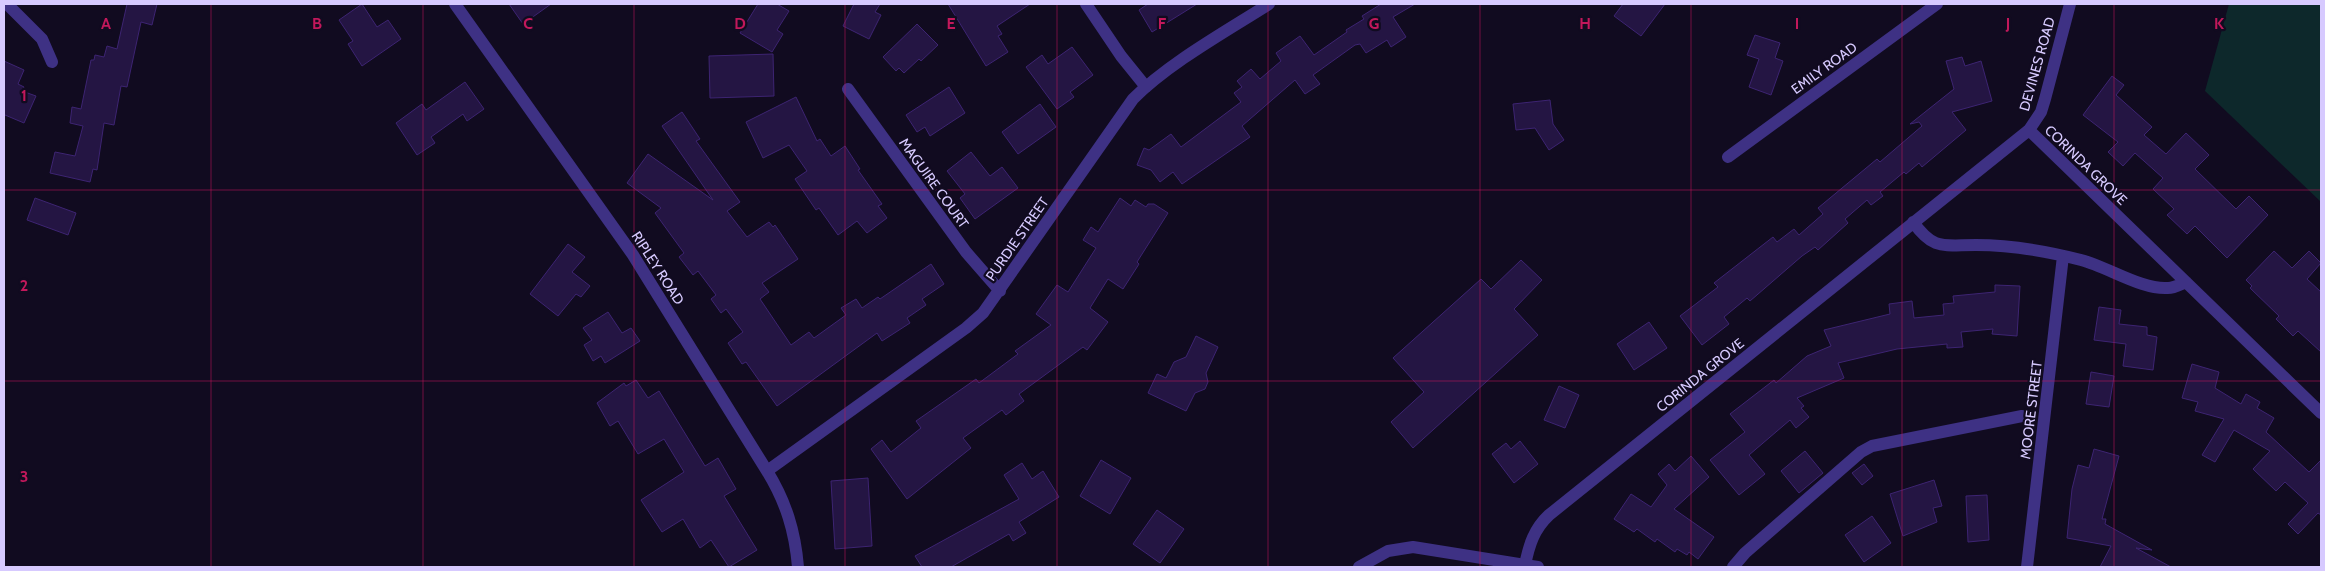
<svg xmlns="http://www.w3.org/2000/svg" width="2325" height="571" font-family="Cabin,sans-serif">
<style>
.green{fill:#0d282b}
.building{fill:#241543;stroke:#3d2472}
.lines{fill:none;stroke-linecap:round;stroke-linejoin:round}
.minor{stroke:#3e3184;stroke-width:12}
.grid{fill:none;stroke:#c2185b;stroke-width:1;stroke-opacity:0.55}
.labels{text-anchor:middle;dominant-baseline:central;stroke-width:4.5;stroke-linejoin:round;paint-order:stroke}
.street-label{font-size:14px;fill:#d7caff;stroke:#110b20}
.grid-label{font-size:16px;text-anchor:middle;font-weight:bold;fill:#c2185b;stroke:#110b20;stroke-width:4.5;stroke-linejoin:round;paint-order:stroke}
</style>
<rect width="100%" height="100%" fill="#110b20"/>
<path class="green" d="M2229,4H2321V202L2205,91Z"/>
<path class="building" d="M127,4H157L152,25L141,22L127,87L121,86L114,125L104,123L97,170L93,169L90,182L50,173L55,152L75,156L83,126L70,123L72,107L81,109L91,60H94L95,55L104,57L107,46L117,49Z
M362,4L377,27L388,20L401,39L362,66L348,44L353,41L339,20Z
M509,4H551L523,24Z
M758,4H777L789,11L777,30L783,34L772,52L740,33Z
M854,4H880L875,12L881,15L869,39L843,26Z
M948,4H1030L997,26L1002,34L998,36L1008,52L986,66Z
M1148,4H1197L1152,32L1139,10Z
M1381,4H1415L1393,17L1406,37L1391,47L1387,40L1366,53L1360,44L1355,45L1313,75L1320,84L1305,94L1295,80L1242,126L1250,137L1182,184L1173,172L1160,182L1151,170L1137,165L1144,148L1149,150L1171,134L1181,147L1241,102L1234,93L1242,87L1237,81L1251,69L1260,79L1281,61L1276,53L1300,36L1314,55L1347,32L1346,30L1364,19L1362,16Z
M1623,4H1665L1641,36L1614,16Z
M917,24L938,45L921,61L919,59L904,73L899,68L896,71L883,57Z
M1755,35L1780,43L1775,58L1783,61L1771,95L1749,87L1759,59L1747,55Z
M1072,47L1093,75L1070,92L1074,97L1057,109L1026,67L1042,55L1048,64Z
M773,54L774,96L710,98L709,56Z
M1962,57L1965,66L1981,61L1992,101L1952,112L1966,130L1922,167L1919,163L1906,174L1904,172L1880,192L1883,196L1871,205L1867,200L1845,219L1848,223L1818,250L1815,247L1802,256L1750,301L1747,298L1724,317L1729,324L1702,345L1680,316L1718,287L1714,283L1773,237L1777,242L1794,229L1799,235L1823,214L1818,208L1877,159L1880,162L1922,126L1919,122L1910,124L1954,89L1946,61Z
M4,61L24,70L18,84L24,87L22,91L36,96L24,123L5,115L4,117Z
M2112,76L2124,85L2116,95L2152,127L2144,135L2166,154L2186,133L2209,155L2195,169L2236,209L2249,196L2268,215L2227,258L2195,226L2187,234L2167,215L2174,209L2153,189L2163,178L2135,153L2123,166L2108,152L2118,142L2083,115Z
M465,82L484,109L467,121L463,114L431,137L435,143L417,155L396,123L422,104L426,110Z
M949,87L965,113L930,136L925,127L917,132L906,115Z
M796,97L817,141L820,139L831,156L845,146L860,169L858,170L882,204L878,206L887,218L867,233L857,221L838,235L819,208L816,210L795,179L807,171L789,145L763,158L746,122Z
M1550,100L1553,124L1564,140L1549,150L1535,128L1516,130L1513,104Z
M1040,104L1056,127L1018,154L1002,132Z
M682,112L700,139L696,141L740,202L727,211L747,237L769,222L773,227L775,225L798,259L762,283L769,292L760,299L791,345L809,332L814,338L846,315L841,308L856,299L862,308L878,297L880,299L931,264L944,284L922,299L926,305L907,318L910,323L882,341L877,333L777,406L746,362L742,364L728,343L743,332L726,309L721,313L711,299L716,295L698,271L693,275L679,257L684,253L655,213L661,208L627,183L648,154L713,200L662,126Z
M971,152L990,176L1002,167L1018,188L975,219L960,198L965,194L947,171Z
M35,198L76,213L68,235L27,220Z
M1120,198L1131,206L1135,200L1146,207L1148,204H1154L1168,213L1137,262L1139,264L1123,289L1108,279L1090,308L1108,322L1087,350L1083,347L1019,394L1024,401L1006,415L1002,410L963,438L971,448L907,499L871,449L882,440L891,452L921,428L916,421L976,379L979,383L1018,354L1015,351L1051,325L1036,314L1057,285L1068,292L1096,248L1083,240L1091,227L1098,232Z
M568,244L585,257L572,272L590,286L581,297L576,294L558,316L530,294Z
M2274,251L2292,268L2309,251L2321,263L2307,279L2321,292V352L2298,331L2293,336L2276,319L2279,316L2250,288L2252,286L2246,280Z
M1521,260L1542,280L1514,309L1538,335L1413,448L1391,422L1424,392L1393,358L1481,279L1491,289Z
M1995,285L2020,286L2017,336L1992,334L1993,329L1961,332L1963,347L1947,348V344L1897,349L1838,363L1844,378L1797,398L1804,406L1801,408L1809,417L1796,428L1790,420L1749,455L1765,474L1739,495L1710,460L1745,432L1730,414L1774,380L1776,383L1807,356L1831,346L1824,330L1890,314L1889,304L1912,301L1914,318L1944,315L1943,304L1954,303L1953,296L1995,292Z
M2099,307L2121,310L2119,324L2147,327V335L2157,337L2153,370L2123,366L2126,344L2094,340Z
M608,312L622,333L631,328L640,341L605,363L601,356L593,361L584,345L592,340L583,328Z
M1649,322L1667,348L1634,370L1617,344Z
M1196,336L1218,347L1206,373L1208,382L1205,389L1195,393L1186,411L1148,393L1157,374L1166,378L1174,362L1186,357Z
M2192,364L2219,372L2215,388L2241,404L2246,394L2260,402L2257,408L2274,418L2266,432L2309,472L2321,460V515L2318,513L2298,534L2288,524L2308,503L2285,482L2276,491L2253,469L2270,451L2234,430L2215,462L2202,455L2224,419L2195,411L2198,402L2182,398Z
M2091,372L2114,376L2109,407L2086,404Z
M636,380L648,398L659,391L705,466L718,458L736,489L724,496L757,550L729,567L711,540L700,548L683,519L662,532L641,500L684,472L664,439L638,454L618,421L610,426L597,403L624,383L626,386Z
M1559,386L1579,395L1565,428L1544,420Z
M1520,441L1538,464L1514,483L1492,454L1506,443L1511,449Z
M2094,449L2119,456L2102,519H2106L2105,524L2152,550L2136,548L2171,567H2100L2111,546L2067,538L2072,489L2078,465L2089,468Z
M1805,451L1823,473L1799,493L1781,471Z
M1691,456L1709,477L1674,509L1714,537L1698,559L1689,552L1687,555L1677,549L1675,552L1657,539L1655,542L1637,529L1634,532L1614,519L1631,494L1651,507L1667,485L1658,474L1669,464L1675,471Z
M1101,460L1131,478L1110,514L1080,496Z
M1022,463L1032,479L1043,471L1059,497L1019,522L1026,533L1013,541L1009,534L951,567H922L915,556L1019,499L1004,475Z
M1864,464L1873,476L1862,485L1852,473Z
M868,478L872,546L835,549L831,481Z
M1934,480L1942,506L1933,508L1937,522L1903,536L1890,494Z
M1987,495L1989,540L1968,542L1966,496Z
M1157,510L1184,529L1160,563L1133,544Z
M1872,516L1891,543L1864,562L1845,535Z"/>
<g class="lines">
<path class="minor" d="M7,4L42,39L52,62
M455,4L633,255L767,471C786,502 795,531 798,567
M1086,4L1121,56L1146,87
M848,89L966,252L1000,291
M2029,130L2321,413
M1728,157L1937,4
M1913,222C1934,251 1943,245 1976,245C2012,245 2046,251 2081,260C2108,267 2142,290 2168,288C2174,288 2181,284 2186,282
M767,471L966,328L983,313L1133,99C1169,63 1225,32 1269,4
M1525,565C1529,545 1534,529 1549,515L2029,130L2041,112L2045,99L2070,4
M1359,567L1388,551L1413,547L1538,567
M1733,567L1745,553L1861,452L1872,446L2022,416
M2027,567L2063,256"/>
</g>
<path class="grid" d="M211,4V567M423,4V567M634,4V567M845,4V567M1057,4V567M1268,4V567M1480,4V567M1691,4V567M1902,4V567M2114,4V567M4,190H2321M4,381H2321"/>
<g class="labels">
<g class="street-label">
<text transform="translate(2037 64) rotate(-74)">DEVINES ROAD</text>
<text transform="translate(1824 68) rotate(-36)">EMILY ROAD</text>
<text transform="translate(2086 165) rotate(44)">CORINDA GROVE</text>
<text transform="translate(934 183) rotate(54)">MAGUIRE COURT</text>
<text transform="translate(1017 239) rotate(-55)">PURDIE STREET</text>
<text transform="translate(658 268) rotate(57)">RIPLEY ROAD</text>
<text transform="translate(1700 375) rotate(-39)">CORINDA GROVE</text>
<text transform="translate(2031 410) rotate(-83)">MOORE STREET</text>
</g>
</g>
<g class="grid-label">
<text x="106" y="29">A</text>
<text x="317" y="29">B</text>
<text x="528" y="29">C</text>
<text x="740" y="29">D</text>
<text x="951" y="29">E</text>
<text x="1162" y="29">F</text>
<text x="1374" y="29">G</text>
<text x="1585" y="29">H</text>
<text x="1797" y="29">I</text>
<text x="2008" y="29">J</text>
<text x="2219" y="29">K</text>
<text x="24" y="101">1</text>
<text x="24" y="291">2</text>
<text x="24" y="482">3</text>
</g>
<rect width="2325" height="571" fill="none" stroke="#d7caff" stroke-width="10"/>
</svg>
